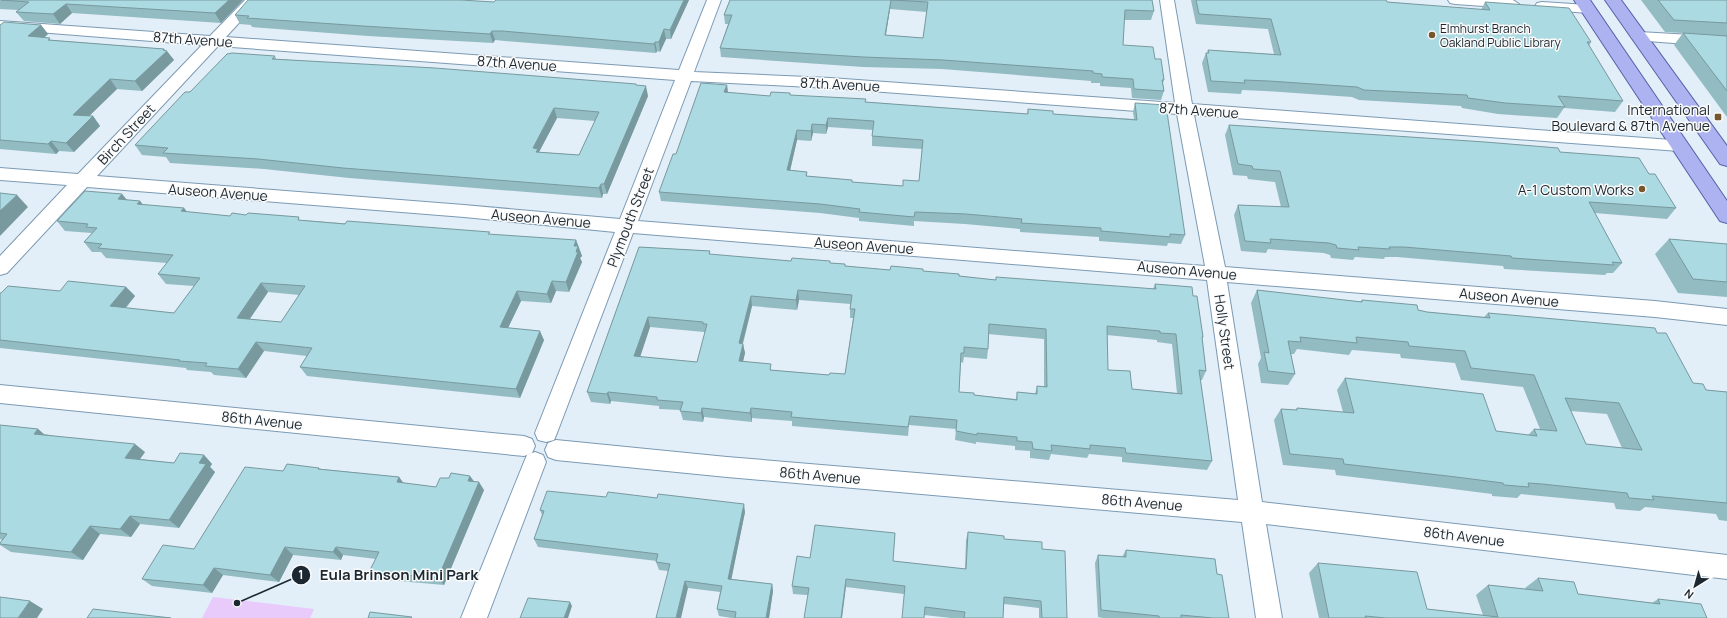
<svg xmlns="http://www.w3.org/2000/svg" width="1727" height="618" font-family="Manrope,sans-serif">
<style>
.green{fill:#e8cbfb}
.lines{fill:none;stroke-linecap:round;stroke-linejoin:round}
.minor-casing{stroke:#7c9ab3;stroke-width:2}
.primary-casing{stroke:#5661a8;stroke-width:2}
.minor{fill:#fff;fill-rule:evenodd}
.primary{fill:#adb2f1;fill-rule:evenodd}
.wall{fill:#93bbc2;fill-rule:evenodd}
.shaded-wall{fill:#78999e}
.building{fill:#abdae2;stroke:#78999e;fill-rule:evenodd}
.poi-dot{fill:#76562c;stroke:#fafafa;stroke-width:1.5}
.labels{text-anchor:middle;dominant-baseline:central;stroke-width:3;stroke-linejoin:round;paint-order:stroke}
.far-poi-label{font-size:12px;fill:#1c2831;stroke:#fafafa;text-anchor:start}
.street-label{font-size:14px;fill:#1c2831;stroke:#fafafa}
.poi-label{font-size:14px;fill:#1c2831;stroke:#fafafa;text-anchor:end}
.leader{fill:none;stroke:#1c2831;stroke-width:1.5}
.callout-dot{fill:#1c2831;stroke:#fafafa;stroke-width:1.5}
.mark-label{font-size:12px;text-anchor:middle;font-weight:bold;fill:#fff}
.callout-label{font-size:15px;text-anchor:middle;font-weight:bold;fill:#1c2831;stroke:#fafafa;stroke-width:3;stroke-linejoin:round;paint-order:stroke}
</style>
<rect width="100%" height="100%" fill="#e2eff9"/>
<path class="green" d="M213,597L314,609L310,618H202Z"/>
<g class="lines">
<g class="minor-casing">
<path id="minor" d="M245,0H260L226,37L679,70L707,0H721L694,72L830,78L1175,103L1160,0H1174L1192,104L1685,141L1688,145L1685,149L1679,151L1194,115L1225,267L1655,301L1727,309V325L1655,317L1227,282L1262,502L1727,555V579L1266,524L1282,618H1256L1242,522L727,477L556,460L548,457L545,450L548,443L556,440L727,457L1238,500L1207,280L633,233L557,433L554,440L546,442L538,440L535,433L615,232L464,217L87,187L7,273L0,275V256L67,185L0,180V168L78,174L202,45L0,29V21L210,36ZM218,46L675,80L620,219L464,205L97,176ZM691,81L830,88L1177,114L1205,266L638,221Z
M1448,0H1513L1519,4L1517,7L1512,8L1455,4L1450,3Z
M1542,2L1588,5L1593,6L1595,9L1593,12L1588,13L1537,9L1535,6L1537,3Z
M1639,32L1727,37V47L1634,40L1631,37L1634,34Z
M0,385L524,436L532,439L535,446L532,453L524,456L0,403Z
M535,452L543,455L546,462L487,618H461L524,462L527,455Z"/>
</g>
<g class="primary-casing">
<path id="primary" d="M1574,0H1590L1727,201V223L1720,221Z
M1605,0H1621L1727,146V166L1720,164Z"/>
</g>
<use href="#minor" class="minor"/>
<use href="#primary" class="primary"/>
</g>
<path class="wall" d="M0,0H243L221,23L72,13L60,24L24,21L16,12L19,10L0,9Z
M689,0L671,39H666L660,52L657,51L656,53L505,41L495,40L493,43L368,36L252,27L251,25L240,24L235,15L494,2Z
M730,0H1152L1154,11L1151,20H1124L1123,45L1155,59L1164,80L1163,83L1164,91L1161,100L1132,98L1131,88L1100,86V83H1091V81L942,69L863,67L721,57L720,48L728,24H725L724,15ZM890,9L927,12L923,38L886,35Z
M1191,0H1381L1387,2L1481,10L1485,2L1591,42L1589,46L1623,101L1615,112L1564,108L1557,118L1498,114L1462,108L1461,106L1359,100L1352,97L1265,91L1242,90L1241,94L1208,92L1202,63L1206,53H1207L1208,50L1274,54L1268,29L1196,24Z
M1641,0H1727V117L1674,45L1683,33L1665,32Z
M0,25H41L48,34L44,38L52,40L164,49L174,60L142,91L117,89L89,116H93L100,126L74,152L59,151L56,154L0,149Z
M275,56L276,59L637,85L648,96L607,194H603L602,198L349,178L264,169L170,163L166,157L142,155L135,145L190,92ZM557,118L595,121L579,155L539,152Z
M727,85L728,93L770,96L790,93V95L866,102L1027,114L1028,109L1053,114L1134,119L1133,112L1135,103L1185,235L1181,244L1168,243L1167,246L1099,241V237L1020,232V229L965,224L914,221V226L859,221V218L820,213L661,201L659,192ZM828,127L873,130L872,136V146L922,149L919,181L903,186L852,182V180L807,176V172L790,170L797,140L811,141L813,133L826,134Z
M1229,125L1560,152L1649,174L1676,208L1667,219L1595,213L1622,263L1613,273H1607L1605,275L1504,269L1503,266L1397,257H1385L1384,259L1355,257L1353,260L1331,258L1330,255L1324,253L1268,249L1266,253L1241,251L1234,215L1238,205L1281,207L1275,182L1248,179L1247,176L1233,175L1225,135Z
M122,194L127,200L140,201L143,205L184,208L187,212L230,216L301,220L491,235L576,240L582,256L580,258L582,262L569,292L556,291L551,303L521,301L508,328L544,340L520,398L307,376L300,367L307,356L264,351L246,378L214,375L211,372L187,370L186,368L0,348V293L60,291L126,287L135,296L126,308L174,313L194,286L166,284L158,274L167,263L106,258L101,252H92L84,242L92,233L65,231L57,221ZM268,292L299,295L281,322L250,319Z
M1669,239L1727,244V297L1678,293L1655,254Z
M639,247L710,251V255L791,261L830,263L845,266L890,270L923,271L959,276L996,280L1153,289L1155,284L1193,296L1203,337L1202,340L1206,371L1202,380H1200L1212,461L1207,470L1122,462V457L1089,454L1087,458L1051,454L1049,460L1030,458V451L1015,450V446L976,442V444L955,440L956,429L909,425L908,436L792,426V421L752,418V422L704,417L703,422L683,420L680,410L659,409V406L611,401L610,404L591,402L587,392ZM799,300L851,304L850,309V318H853L845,374L829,375L772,370L743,361L745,353L743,344L752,306L797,310ZM650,327L704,332L705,333L697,362L640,357ZM988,334L1044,339V387L1037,386L1035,394L1017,392L1016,399L974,395L959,392L961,362L963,363L964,357L987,359L988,349ZM1107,335L1157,340V342L1172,344L1177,393L1132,389L1108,370Z
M1257,290L1360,302L1362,300L1427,312L1484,317L1488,313L1657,333L1693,383L1706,390L1727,392V521L1719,520L1716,514L1645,507L1640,511L1616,509L1614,503L1530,495L1521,494L1517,498L1492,496V494L1445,488L1336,475L1335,470L1283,465L1274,420L1281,409L1296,410L1297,408L1343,412L1337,390L1345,378L1496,431L1528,435L1534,429H1540L1523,387L1461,380L1455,363L1401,358L1400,354L1352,350L1349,355L1297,349L1294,354H1291L1295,374L1288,385L1261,383L1258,364L1261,358L1251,303ZM1571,411L1607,414L1622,448L1586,444Z
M0,425L38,429L44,434L145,452L140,459L174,463L204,455L212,464L210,467L215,472L179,528L140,524L131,537L100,534L83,560L11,552L0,545V543L2,540L0,539Z
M319,468L321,469L399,477L403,483L436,487L474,481L484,490L444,585L376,579L369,572L376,559L343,555L341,560L293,555L279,582L223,575L212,593L152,586L142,579L194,549L283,471Z
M540,510L745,512L731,579L772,584L773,591L769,618H732L719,616L717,609L720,592L688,588L668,571L659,570L656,562L657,561L538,547L534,539L542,515Z
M968,532L1004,539L1042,549L1067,618H1039V608L1004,604L1003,618H951L924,615L904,594L846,587L807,595L793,594L792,586L810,558L895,533L893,561L965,569L966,540Z
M1126,550L1217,574L1229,618H1103L1098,617L1095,563L1098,555L1122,557Z
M1318,563L1427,609L1483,615L1476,595L1488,585L1526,589L1525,588L1538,578L1578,594L1652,603L1658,599L1707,618H1319L1309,573Z"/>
<path class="shaded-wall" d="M229,0H243L221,23L215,13Z
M684,0H689L671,39L670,30Z
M891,0L890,9L884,45L885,35Z
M66,4L72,13L60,24L53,14Z
M41,25L48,34L35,45L28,36Z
M664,29L666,39L660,52L659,42Z
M492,31L495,40L493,43L490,34Z
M655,42L657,51L656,53L654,44Z
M164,49L166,52L167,51L174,60L142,91L135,81Z
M110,79L117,89L81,124L73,115Z
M727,85L728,94L724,92Z
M646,86L648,96L607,194L604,184Z
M554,108L557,118L539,152L541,158L533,148Z
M93,116L100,126L74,152L66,143Z
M828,118V127L826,134V125Z
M812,124L813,133L811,141V131Z
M797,130V140L788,180L787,170Z
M51,141L59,151L56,154L48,144Z
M601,184L603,194L602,198L599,188Z
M122,194L130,204L118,199Z
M17,195L28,207L0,236V211Z
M140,201L148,211L137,204Z
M184,208L191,217L181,211Z
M576,240L582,256L580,258L582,262L569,292L566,282L574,246Z
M552,281L556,291L551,303L547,294Z
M261,283L268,292L244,327L237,318Z
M126,287L135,296L119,315L110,306Z
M798,290L799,300L797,310L796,300Z
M517,291L521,301L504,336L500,327Z
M751,296L752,306L740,353L739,343Z
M648,317L650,327L637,366L634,356Z
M540,331L544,340L520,398L516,389Z
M256,342L264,351L246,378L238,369Z
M743,344L745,353L741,370L739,361Z
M608,392L611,401L610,404L607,394Z
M702,408L704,417L703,422L701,413Z
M751,408L752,418V422L750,413Z
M38,429L48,438L34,434Z
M135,444L145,452L135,466L125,458Z
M204,455L212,464L210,467L215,472L179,528L169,520L199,463Z
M470,476L476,484L468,481Z
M399,477L405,485L397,482Z
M479,482L484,490L444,585L438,578Z
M744,504L745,512L730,586L728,579Z
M130,516L140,524L131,537L120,529Z
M90,526L100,534L83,560L71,552Z
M285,547L293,555L279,582L270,575Z
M336,547L343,555L341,560L333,552Z
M214,568L223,575L212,593L203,585Z
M846,579V587L842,618H841Z
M685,581L688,588L681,618H676Z
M772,584L773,591L769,618H766Z
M30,601L43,609L37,618H18Z
M570,602L572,606L568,618H564Z"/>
<path class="building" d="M1,0H229L215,13L66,4L53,14L16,12L29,2Z
M248,0H461L494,2L496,0H684L670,30L664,29L659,42H655L654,44L502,31H492L490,34L363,26L247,18L249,16L235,15Z
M730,0H1152L1154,11L1125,10L1123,45L1153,47L1155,59H1161L1164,80H1162L1164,91L1134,89L1133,79L1102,77V74L1093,73V71L943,60L863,57L720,48L732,15H724ZM891,0L928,2L923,38L885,35Z
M1196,0H1386L1387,2L1490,10L1485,2L1569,8L1591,42H1587L1623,101L1558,96L1565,107L1505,103L1468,98L1467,95L1364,90L1357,87L1269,81L1244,80L1245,83L1211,81L1206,53H1209L1208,50L1281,55L1271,19L1199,14Z
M1658,0H1727V23L1674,20Z
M4,22L41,25L28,36L50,38L48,40L164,49L163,50L167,51L135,81L110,79L73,115L93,116L66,143L51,141L48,144L0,140V25Z
M1683,33L1727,36V91Z
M232,53L275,56L272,59L435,68L636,84V85L646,86L604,184H601L599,188L343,168L258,159L163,153L168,148L135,145L185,92H190L227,54ZM554,108L599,112L579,155L536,152L538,149L533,148Z
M701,83L727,85L724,92L770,96L771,92L790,93V95L866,99L865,102L1028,114V109L1053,111V114L1137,120L1135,103L1166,105L1185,235L1170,234V237L1101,231V228L1021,223L1022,219L966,214L915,212L914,217L859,212L860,209L820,204L659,192L673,154H676ZM828,118L874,121L872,136L923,140L919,181L903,180V186L852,182V180L806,176L807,172L787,170L797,130L811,131L812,124L826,125Z
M1229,125L1485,142L1558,148L1560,152L1639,158L1649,174H1655L1676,208L1589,202L1622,263L1612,262L1614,265L1512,258L1511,256L1404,247H1389L1390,249L1358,247L1359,250L1337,248L1336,245L1329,243L1270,239L1271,243L1245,241L1238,205L1289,207L1280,171L1253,169L1252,166L1238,164Z
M85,191L122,194L118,199L140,201L137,204L184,208L181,211L230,216L232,213L246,215L248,213L299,217L298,220L345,224L347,221L490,232L488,234L576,240L574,246H578L576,252H578L566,282L552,281L547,294L517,291L500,327L540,331L516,389L300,367L312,348L256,342L238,369L205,366L207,363L179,361L180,360L0,340V293H1L8,286L60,291L68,281L126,287L110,306L174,313L200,278L158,274L173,255L98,248L102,244L84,242L97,228L86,227L88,224L57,221ZM261,283L305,286L281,322L237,318Z
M0,193L17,195L0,211Z
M1669,239L1727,244V282L1693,279Z
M639,247L710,251L709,254L791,261L792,258L830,261V263L845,264V266L890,270L891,266L923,269V271L959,274V276L996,280V277L1156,289L1155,284L1192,287L1193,296H1197L1203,337H1202L1206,371L1199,370L1212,461L1126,453L1125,448L1090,445V449L1051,445L1052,451L1033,449L1032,442L1017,441V437L977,433V435L956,431L957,420L910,416L908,427L791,417L792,412L751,408L750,413L702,408L701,413L680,411L683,402L657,400V397L608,392L607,394L587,392ZM798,290L852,295L850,309H855L845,374L830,373L829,375L770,370L771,364L739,361L743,344L739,343L751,296L796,300ZM648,317L703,322V324H707L697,362L634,356ZM989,324L1046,329L1047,387L1037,386V394L1017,392V400L974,395V393L959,392L961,353H964V347L988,349ZM1107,326L1160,331V333L1176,334L1182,394L1132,389L1130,371L1108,370Z
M1257,290L1362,302V300L1417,305L1418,310L1427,312L1490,318L1488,313L1655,328L1657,333H1666L1693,383L1703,384L1706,390L1727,392V503L1652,496L1654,500L1629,498L1627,493L1542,484L1528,483L1529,487L1504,485L1503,483L1456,477L1344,464L1343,459L1290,454L1281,409L1297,410V408L1354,413L1345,378L1483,394L1496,431L1537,436L1534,429L1557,431L1534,375L1471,368L1465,351L1409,346L1408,342L1356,337L1357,343L1300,337L1301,342L1288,341L1295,374L1268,371L1264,352L1269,353ZM1565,398L1619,403L1642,450L1586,444Z
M0,425L38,429L34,434L135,444L125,458L174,463L180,453L204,455L199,463L206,464L169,520L130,516L120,529L90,526L71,552L0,544V543L7,534L0,533Z
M287,464L319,468L318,469L399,477L397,482L436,487L440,478H449L451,473L470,476L468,481L479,482L438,578L369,572L379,552L336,547L333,552L285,547L270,575L214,568L203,585L142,579L163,545L194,549L245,467L283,471Z
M547,491L606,497L608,492L657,498L658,494L744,504L728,579L772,584L766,618H735L736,612L717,609L722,586L685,581L676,618H656L670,564L656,562L658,554L534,539L544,511L540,510Z
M815,525L895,533L893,561L966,569L968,532L1004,536V539L1042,542V549L1065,551L1067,618H1042L1041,601L1004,597L1003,618H964L965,612L925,607L924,618H902L905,586L846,579L841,618H804L809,588L792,586L797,556L810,558Z
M1126,550L1215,559L1217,574L1222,575L1229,618H1213L1181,615V618H1159V616L1101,610L1098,555L1126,557Z
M1318,563L1417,572L1427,609L1498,617L1488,585L1543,591L1538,578L1574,582L1578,594L1660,604L1658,599L1701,604L1707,618H1386L1365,616L1366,618H1329Z
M0,597L30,601L18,618H0Z
M528,598L570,602L564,618H520Z
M93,609L171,618H87Z
M370,612L412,617L411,618H368Z"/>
<g class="poi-dot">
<circle cx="1432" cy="35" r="4"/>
<rect x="1714" y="113" width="8" height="8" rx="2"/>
<circle cx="1642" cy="189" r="4"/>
</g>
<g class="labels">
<g class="far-poi-label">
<text x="1440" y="28">Elmhurst Branch<tspan x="1440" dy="14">Oakland Public Library</tspan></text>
</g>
<g class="street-label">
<text transform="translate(193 39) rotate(4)">87th Avenue</text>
<text transform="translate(517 63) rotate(4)">87th Avenue</text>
<text transform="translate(840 84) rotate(3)">87th Avenue</text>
<text transform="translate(1199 110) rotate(4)">87th Avenue</text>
<text transform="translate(126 134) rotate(-47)">Birch Street</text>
<text transform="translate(218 192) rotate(4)">Auseon Avenue</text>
<text transform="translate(630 217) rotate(-69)">Plymouth Street</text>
<text transform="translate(541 218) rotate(5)">Auseon Avenue</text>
<text transform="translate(864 245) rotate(4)">Auseon Avenue</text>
<text transform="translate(1187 270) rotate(5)">Auseon Avenue</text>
<text transform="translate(1509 297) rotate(5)">Auseon Avenue</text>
<text transform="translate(1225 332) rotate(82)">Holly Street</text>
<text transform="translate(262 420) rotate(6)">86th Avenue</text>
<text transform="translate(820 475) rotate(5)">86th Avenue</text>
<text transform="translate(1142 502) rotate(5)">86th Avenue</text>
<text transform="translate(1464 536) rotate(7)">86th Avenue</text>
</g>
<g class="poi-label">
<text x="1710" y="109">International<tspan x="1710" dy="16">Boulevard &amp; 87th Avenue</tspan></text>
<text x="1634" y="189">A-1 Custom Works</text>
</g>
</g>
<path class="leader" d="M237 603L301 575"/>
<g class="callout-dot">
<circle cx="237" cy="603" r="4"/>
<circle cx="301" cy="575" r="10"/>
</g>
<g class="mark-label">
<text x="301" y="579">1</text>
</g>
<g class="callout-label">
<text x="399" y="580">Eula Brinson Mini Park</text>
</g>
<g transform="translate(1695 586) rotate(217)" stroke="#fafafa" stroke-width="3" paint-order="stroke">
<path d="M0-3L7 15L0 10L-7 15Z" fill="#1c2831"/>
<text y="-6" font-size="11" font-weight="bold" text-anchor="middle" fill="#1c2831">N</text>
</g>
</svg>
